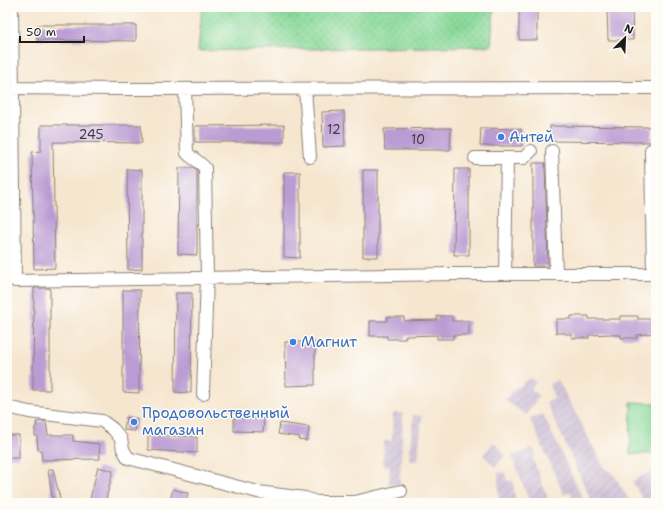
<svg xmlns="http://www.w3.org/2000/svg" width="663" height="510" font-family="'Shantell Sans',sans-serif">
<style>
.industrial{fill:url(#industrial-furrows)}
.grass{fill:url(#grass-dots);stroke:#527a5a}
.pitch{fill:#87d898;stroke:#527a5a}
.building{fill:#bb9bd3}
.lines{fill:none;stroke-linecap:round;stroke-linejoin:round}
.minor-casing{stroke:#898176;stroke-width:14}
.minor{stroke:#fff;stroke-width:12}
.shop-dot{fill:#3f7fe0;stroke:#fdfcf7;stroke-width:1.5}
.labels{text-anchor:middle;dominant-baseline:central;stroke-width:3;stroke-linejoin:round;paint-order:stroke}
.number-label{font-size:13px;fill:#443c4a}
.shop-label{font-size:15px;fill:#366cbe;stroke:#fdfcf7;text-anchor:start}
</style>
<defs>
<pattern id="industrial-furrows" width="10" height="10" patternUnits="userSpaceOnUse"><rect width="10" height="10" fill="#ccbed4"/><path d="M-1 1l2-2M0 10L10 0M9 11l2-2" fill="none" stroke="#afa3b5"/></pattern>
<pattern id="grass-dots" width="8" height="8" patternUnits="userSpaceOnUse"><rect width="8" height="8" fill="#87d898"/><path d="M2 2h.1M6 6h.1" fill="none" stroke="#74b982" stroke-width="1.8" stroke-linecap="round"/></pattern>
</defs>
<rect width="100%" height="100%" fill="#fdfcf7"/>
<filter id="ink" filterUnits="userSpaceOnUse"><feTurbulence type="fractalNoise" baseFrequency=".025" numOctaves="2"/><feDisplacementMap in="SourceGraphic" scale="8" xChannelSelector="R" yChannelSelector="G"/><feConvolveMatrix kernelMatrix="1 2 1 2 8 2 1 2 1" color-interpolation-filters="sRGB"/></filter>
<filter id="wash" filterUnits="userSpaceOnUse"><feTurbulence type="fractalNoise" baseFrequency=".012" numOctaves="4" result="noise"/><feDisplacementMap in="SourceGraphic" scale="16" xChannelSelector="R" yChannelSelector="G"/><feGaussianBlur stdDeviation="0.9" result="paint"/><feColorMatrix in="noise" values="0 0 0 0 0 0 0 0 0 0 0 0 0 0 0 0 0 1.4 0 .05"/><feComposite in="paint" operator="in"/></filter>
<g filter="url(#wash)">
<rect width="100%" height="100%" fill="#f6e6cf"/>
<path class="industrial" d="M531,378L536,381L531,389L539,396L526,415L505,400L516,387H520L524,382Z
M558,380L605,469L613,473L631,503H585L591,500L546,402L554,398L549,384Z
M393,413H403L400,485H389L390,466L383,465L384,441H392Z
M543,414L583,499L575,503L570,491L564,495L530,419Z
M413,415L422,416L418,461L409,460Z
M494,442L505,455L495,467L483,455Z
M533,448L536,455L532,457L548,498L537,503H530L512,456Z
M656,469V503H645L632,481Z
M505,472L507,481H513L516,503H499L498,473Z"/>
<path class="grass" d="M202,7H494L491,46L198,51Z"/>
<path class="pitch" d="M631,402L656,403V454H630Z"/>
<g id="blocks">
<path class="building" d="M519,7H537V40H519Z
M607,7H632L633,40H608Z
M37,25H136V41L37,40Z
M344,111L345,146L323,147L322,112Z
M41,125H141L142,143L53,142L55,268L34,269L32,152L41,151Z
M284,125V142H195V126Z
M550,126L652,127L651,142L550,141Z
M451,128L450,150H385L384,129Z
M481,128L521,129L522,146H480Z
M533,163H545L548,266H533Z
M179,168H194L197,170V255L178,254Z
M127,169L142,170V269L128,270Z
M455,169H469V255H454Z
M363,170H378V257H363Z
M284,172H300V258L284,257Z
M34,288H50V390H33Z
M123,290H140L139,393L123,392Z
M176,293H192L191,393L175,392Z
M437,316H452V321H469V335H453V339H437V335L405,336V339H387V336H370V321H387V317H404V321L437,320Z
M571,316H589V319H620V316H638V319H653L654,333L637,335V338H621V335H613V334L589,335V338H572V334H565V333H556V319H571Z
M285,342H315V385L286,386Z
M126,417L137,419L135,431L124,430Z
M234,418L264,419L263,432L234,431Z
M43,421L46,422L48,435H73V441L99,444L100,459L42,460L41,450H38L37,436H35V427L37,426L36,422Z
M280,423L309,427L307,441L299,440L300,437L278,434Z
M7,435H19V458H7Z
M148,435L197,437V453L148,450Z
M98,467L113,471L105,503H89Z
M53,469L61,503H53L48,470Z
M173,489L188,493L186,503H169Z"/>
</g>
</g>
<g filter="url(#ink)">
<use href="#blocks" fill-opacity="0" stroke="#898176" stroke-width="1"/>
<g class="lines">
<g class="minor-casing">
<path id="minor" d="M12,7L15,281L453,274H656
M7,88L120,89L656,88
M185,89L187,153C193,159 200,162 205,168L207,277L203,394
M305,89L310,157
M651,150L653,274
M552,151L556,274
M475,158H524L531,151
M505,274L507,158
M7,407L29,412L102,421L113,429L121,439L123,449L128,458L258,492L305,498L316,502H355L401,491"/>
</g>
<use href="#minor" class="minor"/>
</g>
</g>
<g class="shop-dot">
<circle cx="501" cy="137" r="4"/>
<circle cx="293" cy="342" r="4"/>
<circle cx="134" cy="422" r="4"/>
</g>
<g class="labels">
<g class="number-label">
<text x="334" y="129">12</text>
<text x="91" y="134">245</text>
<text x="418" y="139">10</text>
</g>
<g class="shop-label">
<text x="509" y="137">Антей</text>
<text x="301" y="342">Магнит</text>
<text x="142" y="413">Продовольственный<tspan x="142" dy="17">магазин</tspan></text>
</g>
</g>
<rect width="663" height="510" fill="none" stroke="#fdfcf7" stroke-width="24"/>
<g transform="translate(625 38) rotate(24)" stroke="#fdfcf7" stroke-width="3" paint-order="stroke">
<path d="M0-3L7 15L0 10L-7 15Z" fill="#1c1c1c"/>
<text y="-6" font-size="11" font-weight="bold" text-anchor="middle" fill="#1c1c1c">N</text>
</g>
<path d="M20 36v6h64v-6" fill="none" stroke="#1c1c1c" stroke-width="2"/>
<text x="26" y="36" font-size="12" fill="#1c1c1c" stroke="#fdfcf7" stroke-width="3" paint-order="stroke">50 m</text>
</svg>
